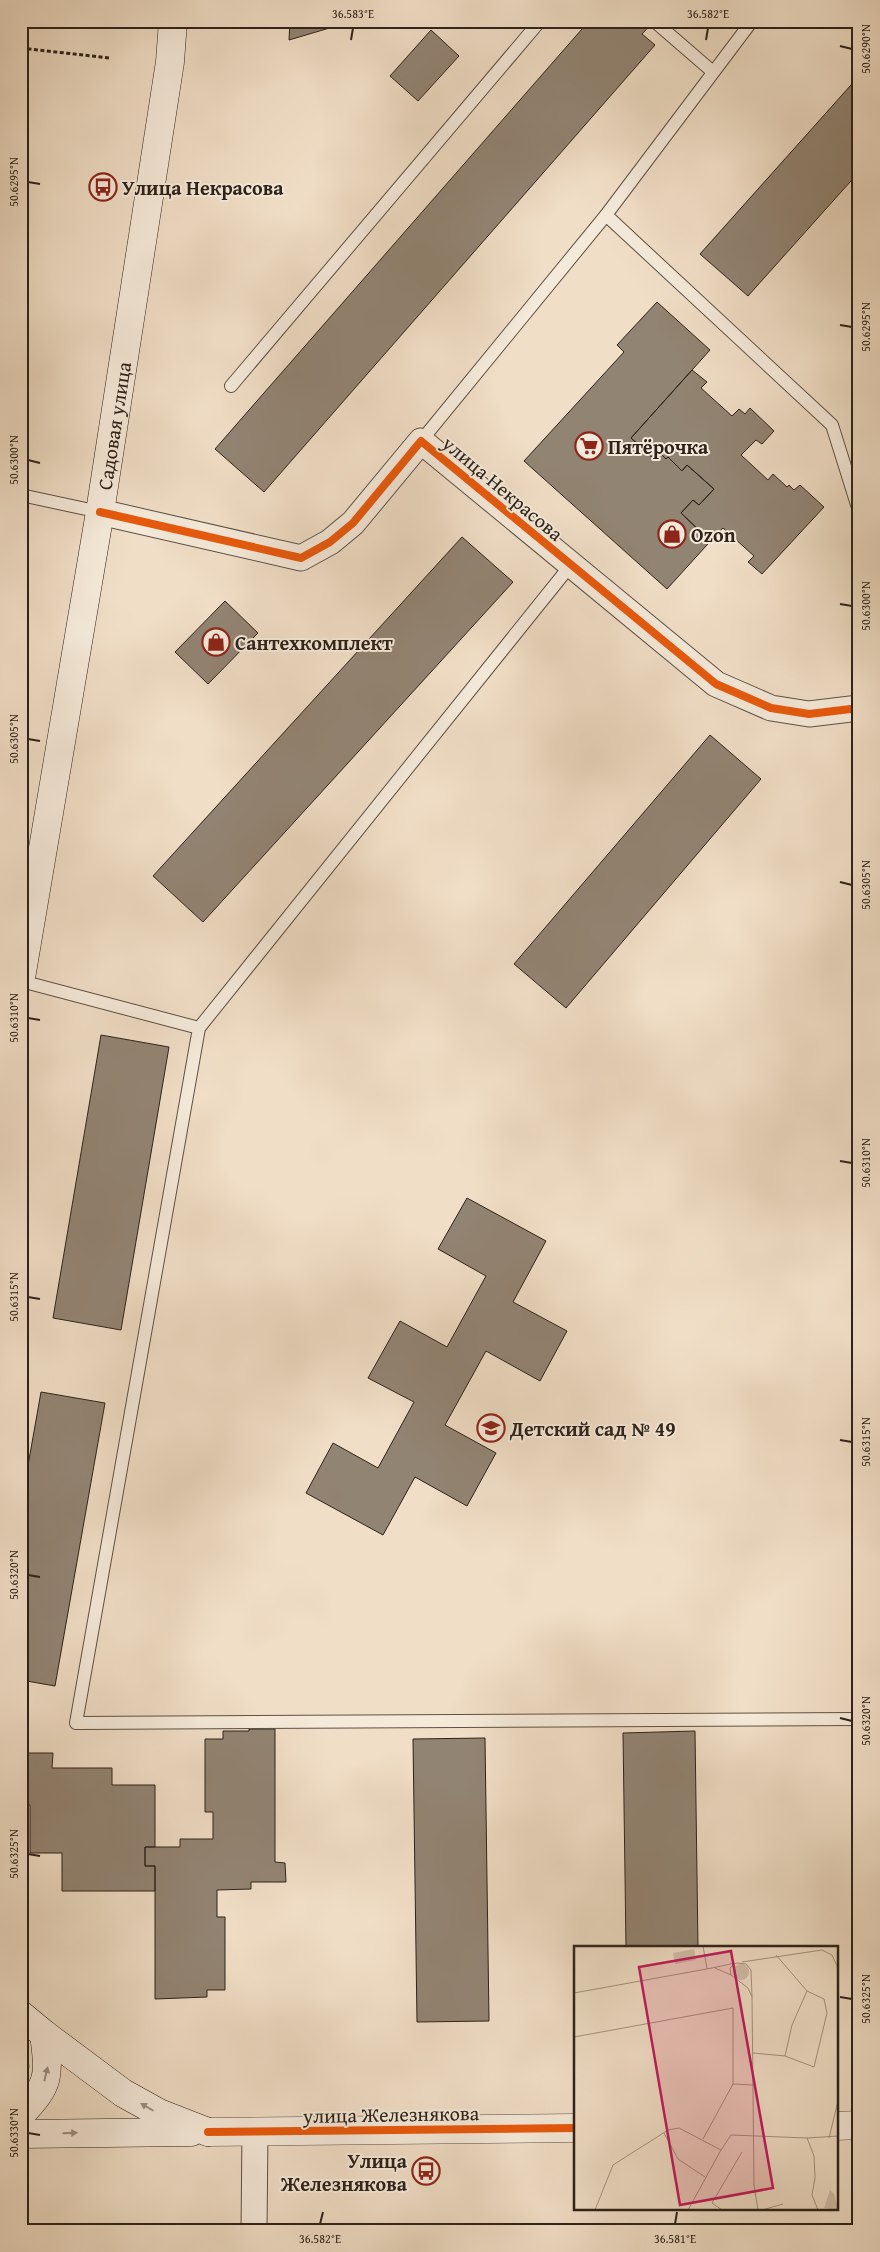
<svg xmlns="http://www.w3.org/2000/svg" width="880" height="2252" font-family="'Gentium Book Plus',serif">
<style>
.grass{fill:url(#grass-dots);stroke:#7e7062}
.building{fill:#928473;stroke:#2d221a}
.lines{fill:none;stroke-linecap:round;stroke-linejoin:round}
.service-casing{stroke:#5e5145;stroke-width:14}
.minor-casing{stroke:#5e5145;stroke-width:27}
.tertiary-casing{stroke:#5e5145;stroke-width:29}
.secondary-casing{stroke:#2d221a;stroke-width:29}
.path{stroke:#2d221a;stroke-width:3;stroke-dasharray:4 2.5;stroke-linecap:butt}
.service{stroke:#f5eada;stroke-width:12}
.minor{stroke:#f5eada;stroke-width:25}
.tertiary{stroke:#f5eada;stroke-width:28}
.secondary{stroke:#f5eada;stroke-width:28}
.cycleway-casing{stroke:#f5eada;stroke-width:11}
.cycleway{stroke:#e8590c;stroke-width:8}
.oneway{fill:#9b9084}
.ticks{fill:none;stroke:#2d221a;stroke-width:2}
.labels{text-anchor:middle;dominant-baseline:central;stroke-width:4;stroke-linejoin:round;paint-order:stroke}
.poi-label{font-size:20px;font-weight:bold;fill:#2d221a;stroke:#f5eada;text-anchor:start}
.street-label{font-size:20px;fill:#2d221a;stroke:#f5eada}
.inset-road{fill:none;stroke:#a29381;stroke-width:1}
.view{fill:#c2185b;fill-opacity:0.15;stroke:#c2185b;stroke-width:2.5}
.inset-edge{fill:none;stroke:#2d221a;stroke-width:2.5}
.neatline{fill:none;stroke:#2d221a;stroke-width:2}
.ticks-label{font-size:12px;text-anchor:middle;fill:#2d221a}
</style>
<defs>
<pattern id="grass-dots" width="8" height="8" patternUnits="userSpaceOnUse" patternTransform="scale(1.25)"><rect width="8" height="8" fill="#cfbea9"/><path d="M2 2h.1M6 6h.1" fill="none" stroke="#b2a391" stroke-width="1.8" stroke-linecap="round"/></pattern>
</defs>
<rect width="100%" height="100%" fill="#f0dec6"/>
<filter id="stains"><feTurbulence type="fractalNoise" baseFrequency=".004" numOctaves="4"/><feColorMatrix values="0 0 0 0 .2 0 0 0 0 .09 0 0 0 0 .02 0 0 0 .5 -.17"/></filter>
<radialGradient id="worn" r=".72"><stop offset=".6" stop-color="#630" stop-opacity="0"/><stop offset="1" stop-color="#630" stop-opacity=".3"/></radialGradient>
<path class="grass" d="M21,2039L26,2043L29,2067L21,2087Z"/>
<path class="building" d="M290,21H347L343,24L289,40Z
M589,21H654L642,34L655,45L264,492L215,449Z
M431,30L459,56L418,101L390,76Z
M859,76V172L748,296L700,254Z
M657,302L710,350L631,438L655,460L661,454L666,459L668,457L682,471L687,465L714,489L699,505L693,500L681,513L705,536L710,530L716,535L667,589L524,461L624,352L617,345Z
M692,370L707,382L701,388L732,416L739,409L745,414L750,408L774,431L762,444L756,440L741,455L768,480L773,474L787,487L789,485L794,490L800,485L824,507L762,574L748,562L754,556L723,528L716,535L710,530L705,536L681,513L693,500L699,505L714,489L687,465L682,471L668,457L666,459L661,454L655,460L631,438Z
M462,537L513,582L203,922L153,876Z
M225,601L258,633L208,684L175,652Z
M710,735L761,779L566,1008L514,964Z
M101,1035L169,1047L121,1330L53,1318Z
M467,1198L546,1241L513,1302L567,1331L540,1381L486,1351L445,1425L496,1453L467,1506L415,1477L383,1535L306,1493L333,1443L378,1468L414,1402L368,1378L400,1321L447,1347L486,1276L438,1249Z
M41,1392L105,1403L55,1686L21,1680V1505Z
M249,1729H275V1862L285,1863L286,1882H251V1889L217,1890V1917H225V1990H207V1997L155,1999V1866H145V1847H180V1839H213V1812H205V1739H223V1731H249Z
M695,1731L698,1947H626L623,1733Z
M853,1733H859V2011H854Z
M485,1738L489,2021L417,2022L413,1739Z
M21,1753H53L52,1768H112V1785H155V1847H145V1866H155V1891H62V1853H30V1805H21Z"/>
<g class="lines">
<g class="service-casing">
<path id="service" d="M654,21L713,72
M606,215L832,425L859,511
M231,386L540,21
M421,441L606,215L752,21
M21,495L100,512
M570,566L199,1028L76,1723L859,1719
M21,981L199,1028"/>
</g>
<g class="minor-casing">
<path id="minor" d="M100,512L301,558L330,542L353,523L421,441L716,684L771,708L809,714L859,708
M254,2231L255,2131"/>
</g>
<g class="tertiary-casing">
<path id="tertiary" d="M836,2126L859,2125
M208,2132L575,2128"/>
</g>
<g class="secondary-casing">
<g id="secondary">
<path id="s1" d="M21,978L100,512L170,62L173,21"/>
<path d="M21,2015L44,2034C49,2074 51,2084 21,2114"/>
<path d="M44,2034L123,2093L159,2113L208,2132"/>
<path d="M21,2134L191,2132"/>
</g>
</g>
<path class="path" d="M21,48L109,58"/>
<use href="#service" class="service"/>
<use href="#minor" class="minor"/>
<use href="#tertiary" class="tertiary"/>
<use href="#secondary" class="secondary"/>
<g class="cycleway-casing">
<path id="cycleway" d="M100,512L301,558L330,542L353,523L421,441L716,684L771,708L809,714L859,708
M208,2132L575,2128"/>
</g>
<use href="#cycleway" class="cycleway"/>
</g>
<defs><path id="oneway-solid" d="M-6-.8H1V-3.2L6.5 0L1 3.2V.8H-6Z" transform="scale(1.25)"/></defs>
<g class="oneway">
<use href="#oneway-solid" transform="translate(46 2074) rotate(-76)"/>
<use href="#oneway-solid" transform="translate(147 2107) rotate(-150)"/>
<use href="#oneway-solid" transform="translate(70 2133) rotate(-1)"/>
</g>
<path class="ticks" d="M351,40L353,28M706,40L708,28M840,46L852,49M28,182L40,184M840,325L852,327M28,460L40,463M840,604L852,606M28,739L40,741M840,882L852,885M28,1018L40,1020M840,1161L852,1163M28,1297L40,1299M840,1440L852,1442M28,1575L40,1577M840,1718L852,1721M28,1854L40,1856M840,1997L852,1999M28,2133L40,2135M320,2224L323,2212M675,2224L677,2212"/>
<defs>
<g id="bus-ring" transform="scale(1.4375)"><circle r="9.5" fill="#f5eada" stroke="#8f2418" stroke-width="1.5"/><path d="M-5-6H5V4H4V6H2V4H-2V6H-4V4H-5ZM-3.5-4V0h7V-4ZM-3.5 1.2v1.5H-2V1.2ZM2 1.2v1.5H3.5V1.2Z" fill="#8f2418"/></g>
<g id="supermarket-ring" transform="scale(1.4375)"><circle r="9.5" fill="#f5eada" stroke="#8f2418" stroke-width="1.5"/><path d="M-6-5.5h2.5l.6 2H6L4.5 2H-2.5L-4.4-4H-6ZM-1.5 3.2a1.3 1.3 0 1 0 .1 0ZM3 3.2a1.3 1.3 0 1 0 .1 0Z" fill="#8f2418"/></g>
<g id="shop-ring" transform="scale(1.4375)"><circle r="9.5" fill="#f5eada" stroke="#8f2418" stroke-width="1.5"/><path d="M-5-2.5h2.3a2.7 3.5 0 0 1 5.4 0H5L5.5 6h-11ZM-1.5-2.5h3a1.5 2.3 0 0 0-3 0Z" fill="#8f2418"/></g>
<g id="school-ring" transform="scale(1.4375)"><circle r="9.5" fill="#f5eada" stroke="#8f2418" stroke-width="1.5"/><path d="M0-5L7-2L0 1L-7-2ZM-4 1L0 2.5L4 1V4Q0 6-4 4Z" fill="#8f2418"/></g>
</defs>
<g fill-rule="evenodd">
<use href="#bus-ring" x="103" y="187"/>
<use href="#supermarket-ring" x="589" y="446"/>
<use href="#shop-ring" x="672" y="534"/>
<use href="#shop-ring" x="216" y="642"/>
<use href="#school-ring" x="491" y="1428"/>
<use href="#bus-ring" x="426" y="2171"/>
</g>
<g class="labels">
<g class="poi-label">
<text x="122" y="187">Улица Некрасова</text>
<text x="608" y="446">Пятёрочка</text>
<text x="691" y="534">Ozon</text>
<text x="235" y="642">Сантехкомплект</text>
<text x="510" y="1428">Детский сад № 49</text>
<text x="407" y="2160" text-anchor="end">Улица<tspan x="407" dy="23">Железнякова</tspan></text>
</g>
<g class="street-label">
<text stroke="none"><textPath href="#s1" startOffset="560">Садовая улица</textPath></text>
<text transform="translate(503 488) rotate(40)">улица Некрасова</text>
<text transform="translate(391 2114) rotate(-1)">улица Железнякова</text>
</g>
</g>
<g transform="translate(574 1946)">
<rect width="264" height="264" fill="#f0dec6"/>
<path d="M159 26a8 8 0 1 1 16 0a8 8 0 1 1-16 0Z" fill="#cfbea9"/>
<path d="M256,244L260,248L264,264L250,262Z" fill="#cfbea9"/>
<path d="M120,3L122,14L101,18L99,7Z" fill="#cfbea9"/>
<path class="inset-road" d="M129,0L133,23M202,9L233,45L218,79L211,110M168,16L248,4L258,9L264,22M138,22L161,17M141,22L157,29M0,47L138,22M178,51L174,42L157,29L156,22L162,17L172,18L177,24L178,51L180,239L184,264M0,91L159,62V138L129,193M179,107L211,110L240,121L253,67L250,53L233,45M159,138L179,139M90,187L104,213L131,231M233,192L264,190M255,192L264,155M21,264L39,219L94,184L105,182L147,204L157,189L233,192L240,210L241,232L238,249L244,264M114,264L147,204M148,264L138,257L168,206M188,264L209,258"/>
<path class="view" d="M157,5L199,242L106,259L65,21Z"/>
<rect width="264" height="264" class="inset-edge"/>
</g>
<rect width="880" height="2252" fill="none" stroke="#f0dec6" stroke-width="55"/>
<rect x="28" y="28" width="824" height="2196" class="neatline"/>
<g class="ticks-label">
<text x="353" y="18">36.583°E</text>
<text x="708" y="18">36.582°E</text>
<text transform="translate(866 49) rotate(-90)" y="4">50.6290°N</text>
<text transform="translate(14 182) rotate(-90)" y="4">50.6295°N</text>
<text transform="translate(866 327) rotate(-90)" y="4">50.6295°N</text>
<text transform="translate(14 460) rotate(-90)" y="4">50.6300°N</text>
<text transform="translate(866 606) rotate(-90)" y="4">50.6300°N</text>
<text transform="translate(14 739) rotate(-90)" y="4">50.6305°N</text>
<text transform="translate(866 885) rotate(-90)" y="4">50.6305°N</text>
<text transform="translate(14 1018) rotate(-90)" y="4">50.6310°N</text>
<text transform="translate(866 1163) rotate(-90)" y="4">50.6310°N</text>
<text transform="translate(14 1297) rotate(-90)" y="4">50.6315°N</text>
<text transform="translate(866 1442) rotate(-90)" y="4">50.6315°N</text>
<text transform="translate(14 1575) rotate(-90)" y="4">50.6320°N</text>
<text transform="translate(866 1721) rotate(-90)" y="4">50.6320°N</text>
<text transform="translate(14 1854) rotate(-90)" y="4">50.6325°N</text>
<text transform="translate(866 1999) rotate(-90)" y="4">50.6325°N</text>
<text transform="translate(14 2133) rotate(-90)" y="4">50.6330°N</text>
<text x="320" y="2243">36.582°E</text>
<text x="675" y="2243">36.581°E</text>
</g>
<rect width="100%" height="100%" filter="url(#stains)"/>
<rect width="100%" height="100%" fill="url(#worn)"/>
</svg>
